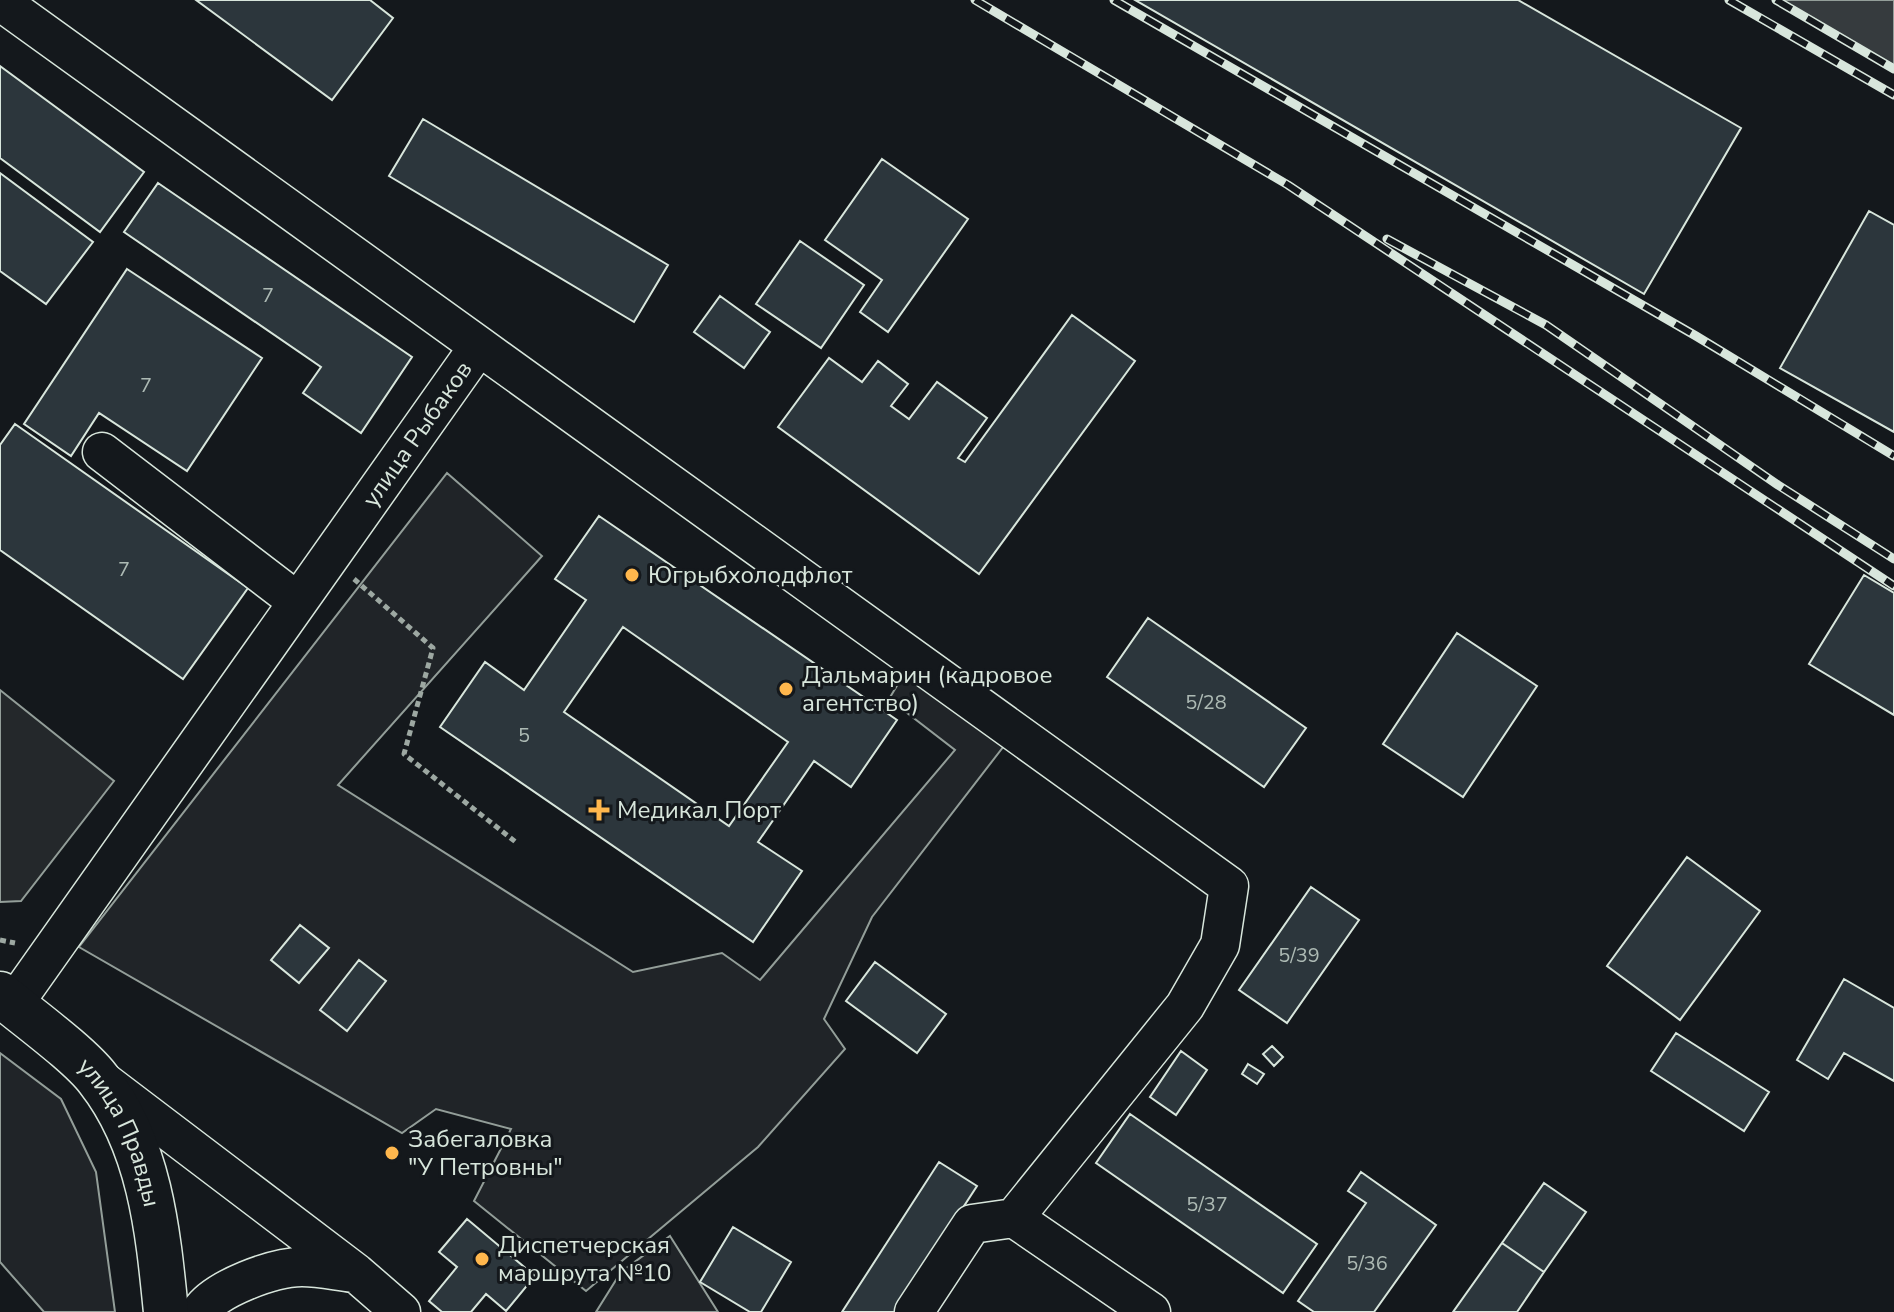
<svg xmlns="http://www.w3.org/2000/svg" width="1894" height="1312" font-family="'Nunito Sans',sans-serif">
<style>
.green{fill:#202428;stroke:#939e99;stroke-width:2}
.parking{fill:#24282b;stroke:#939e99;stroke-width:2}
.water{fill:#363b3e;stroke:#939e99;stroke-width:2}
.building{fill:#2c363c;stroke:#d8e6dc;stroke-width:2;fill-rule:evenodd}
.lines{fill:none;stroke-linecap:round;stroke-linejoin:round}
.minor-casing{stroke:#d8e6dc;stroke-width:41}
.major-casing{stroke:#d8e6dc;stroke-width:47}
.path{stroke:#9da8a2;stroke-width:5;stroke-dasharray:6 4;stroke-linecap:butt}
.minor{stroke:#14181c;stroke-width:38}
.major{stroke:#14181c;stroke-width:44}
.rail-casing{stroke:#d8e6dc;stroke-width:9}
.rail{stroke:#14181c;stroke-width:6;stroke-dasharray:18;stroke-linecap:butt}
.poi-dot{fill:#ffb74d;stroke:#14181c;stroke-width:3}
.labels{text-anchor:middle;dominant-baseline:central;stroke-width:6;stroke-linejoin:round;paint-order:stroke}
.number-label{font-size:20px;fill:#adbab4}
.street-label{font-size:24px;fill:#d8e6dc;stroke:#14181c}
.poi-label{font-size:24px;fill:#d8e6dc;stroke:#14181c;text-anchor:start}
</style>
<rect width="100%" height="100%" fill="#14181c"/>
<path class="green" d="M447,473L542,556L338,785L633,972L722,953L760,980L955,750L889,699L907,669L1007,742L872,917L824,1019L845,1049L758,1147L586,1291L474,1201L511,1129L436,1109L402,1133L79,947Z
M0,1053L61,1099L96,1172L115,1312H44L0,1262Z
M670,1236L718,1312H596L621,1272Z"/>
<path class="parking" d="M0,690L114,781L21,901L0,902Z"/>
<path class="water" d="M1776,0H1894V70Z"/>
<path class="building" d="M196,0H370L393,18L332,100Z
M1135,0H1518L1741,128L1644,294Z
M0,66L144,172L100,232L0,158Z
M423,119L668,265L634,322L389,176Z
M882,159L968,219L888,332L860,312L882,280L825,240Z
M0,173L93,242L46,304L0,271Z
M158,183L412,357L361,433L303,393L321,367L124,232Z
M1869,211L1894,225V432L1780,368Z
M800,241L864,285L821,348L756,304Z
M127,269L262,358L187,471L99,413L71,456L24,424Z
M720,296L770,332L744,368L694,332Z
M1072,315L1135,361L979,574L778,427L829,358L862,382L878,361L908,384L891,406L909,419L937,382L987,418L958,458L965,462Z
M15,424L248,588L183,679L0,550V445Z
M599,516L897,720L851,787L814,761L758,842L802,871L753,942L440,727L485,662L524,690L586,600L555,579ZM623,627L788,742L729,826L564,712Z
M1864,575L1894,593V715L1809,664Z
M1148,618L1306,728L1264,787L1107,677Z
M1457,633L1537,686L1463,797L1383,744Z
M1687,857L1760,911L1680,1020L1607,966Z
M1311,887L1359,920L1287,1023L1239,990Z
M300,925L329,948L299,983L271,960Z
M359,960L386,981L347,1031L320,1010Z
M875,962L946,1014L917,1053L846,1001Z
M1844,979L1894,1008V1081L1844,1053L1828,1079L1797,1060Z
M1676,1033L1769,1092L1744,1131L1651,1071Z
M1272,1046L1283,1057L1274,1066L1263,1054Z
M1181,1051L1207,1070L1176,1115L1150,1097Z
M1248,1064L1264,1074L1257,1084L1242,1074Z
M1130,1114L1317,1244L1283,1293L1096,1163Z
M939,1162L977,1186L895,1312H842Z
M1361,1172L1436,1225L1374,1312H1314L1298,1301L1366,1203L1348,1191Z
M1544,1183L1586,1212L1544,1272L1502,1243Z
M467,1219L535,1276L506,1311L486,1294L471,1312H442L429,1301L457,1267L439,1252Z
M733,1227L791,1262L761,1312H750L700,1282Z
M1502,1243L1544,1272L1517,1312H1453Z"/>
<g class="lines">
<g class="minor-casing">
<path id="minor" d="M0,1L479,346L13,1005
M479,346L1229,886L1220,945L1185,1006L1014,1218
M102,452L298,602
M103,1081L356,1273L401,1312
M200,1312C216,1288 274,1267 302,1267C319,1267 336,1271 353,1273
M914,1312L972,1224L1014,1218L1151,1312"/>
</g>
<g class="major-casing">
<g id="major">
<path id="s1" d="M0,994C26,1016 79,1054 98,1079C150,1145 158,1231 166,1312"/>
</g>
</g>
<path class="path" d="M354,579L433,648L404,754L517,843
M0,940L15,943"/>
<use href="#minor" class="minor"/>
<use href="#major" class="major"/>
<g class="rail-casing">
<path id="rail" d="M975,0L1288,185L1894,586
M1114,0L1696,336L1894,456
M1729,0L1894,95
M1776,0L1894,69
M1387,239L1546,325L1778,485L1894,559"/>
</g>
<use href="#rail" class="rail"/>
</g>
<g class="poi-dot">
<circle cx="632" cy="575" r="8"/>
<circle cx="786" cy="689" r="8"/>
<path d="M595 798h8v8h8v8h-8v8h-8v-8h-8v-8h8z"/>
<circle cx="392" cy="1153" r="8"/>
<circle cx="482" cy="1259" r="8"/>
</g>
<g class="labels">
<g class="number-label">
<text x="268" y="295">7</text>
<text x="146" y="385">7</text>
<text x="124" y="569">7</text>
<text x="1206" y="702">5/28</text>
<text x="524" y="735">5</text>
<text x="1299" y="955">5/39</text>
<text x="1207" y="1204">5/37</text>
<text x="1367" y="1263">5/36</text>
</g>
<g class="street-label">
<text transform="translate(417 434) rotate(-55)">улица Рыбаков</text>
<text stroke="none"><textPath href="#s1" startOffset="188">улица Правды</textPath></text>
</g>
<g class="poi-label">
<text x="648" y="575">Югрыбхолодфлот</text>
<text x="802" y="675">Дальмарин (кадровое<tspan x="802" dy="28">агентство)</tspan></text>
<text x="617" y="810">Медикал Порт</text>
<text x="408" y="1139">Забегаловка<tspan x="408" dy="28">"У Петровны"</tspan></text>
<text x="498" y="1245">Диспетчерская<tspan x="498" dy="28">маршрута №10</tspan></text>
</g>
</g>
</svg>
